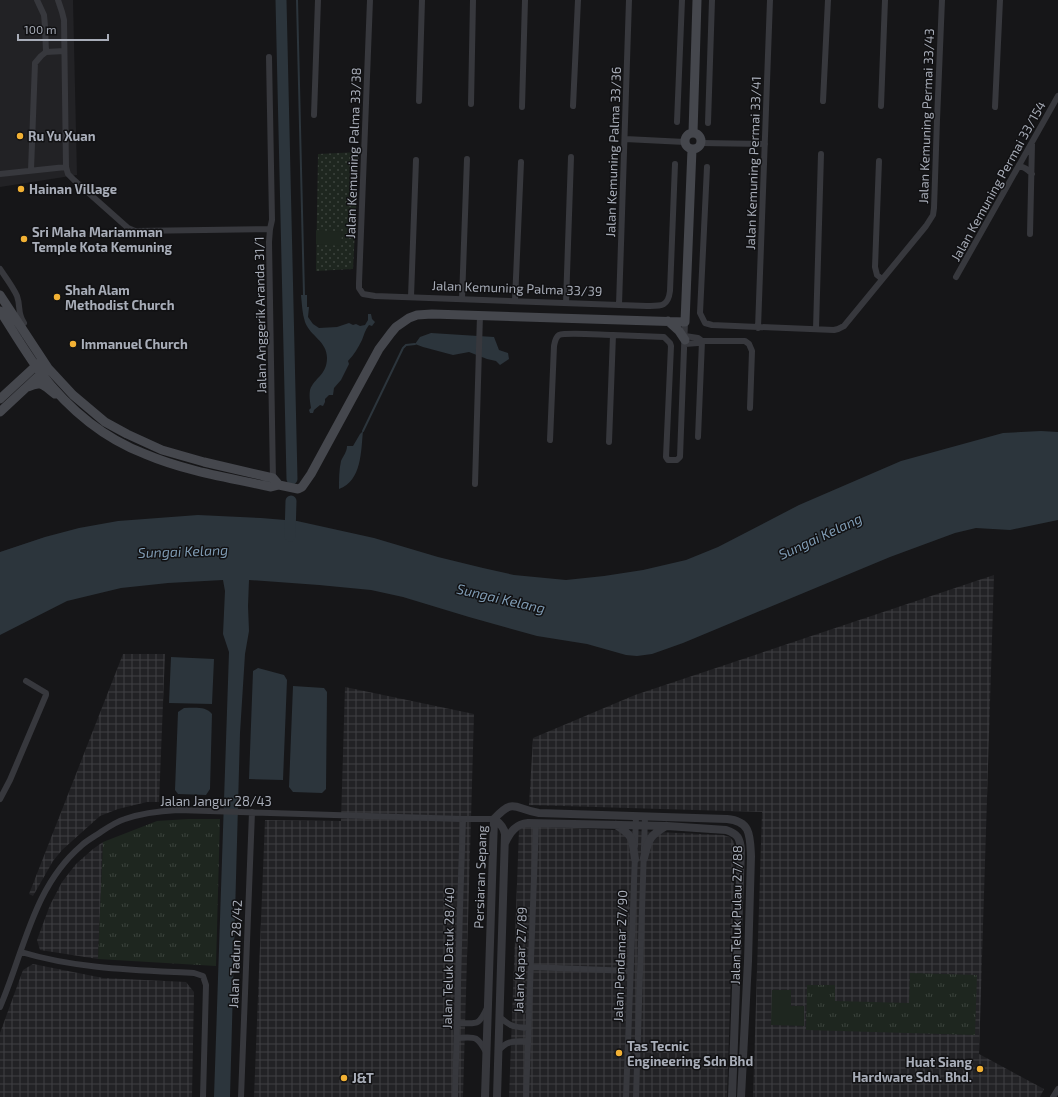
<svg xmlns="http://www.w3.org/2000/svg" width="1058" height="1097" font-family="'Exo 2',sans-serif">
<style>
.built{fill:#222225}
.industrial{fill:url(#industrial-grid)}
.grass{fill:url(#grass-tufts)}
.park{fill:url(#park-dots)}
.pitch{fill:#1e261f}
.water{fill:#2c353c}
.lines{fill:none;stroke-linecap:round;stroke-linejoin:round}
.stream{stroke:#2c353c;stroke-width:2}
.river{stroke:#2c353c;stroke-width:11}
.minor{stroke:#37383d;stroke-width:6}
.tertiary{stroke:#37383d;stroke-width:8}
.secondary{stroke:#45474d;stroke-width:9}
.poi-dot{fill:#f2b134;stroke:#111113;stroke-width:1.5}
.labels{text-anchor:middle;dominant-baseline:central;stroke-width:3;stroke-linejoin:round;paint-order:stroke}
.street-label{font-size:13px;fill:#a8adb8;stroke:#111113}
.poi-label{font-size:13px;font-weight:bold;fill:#a8adb8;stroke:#111113;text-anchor:start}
.water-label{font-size:14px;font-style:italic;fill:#7f9bb3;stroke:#111113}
</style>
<defs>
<pattern id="industrial-grid" width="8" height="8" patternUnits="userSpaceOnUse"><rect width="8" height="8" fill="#222225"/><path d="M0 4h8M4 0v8" fill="none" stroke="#3f3f43"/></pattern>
<pattern id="grass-tufts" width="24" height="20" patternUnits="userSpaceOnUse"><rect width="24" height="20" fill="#1e261f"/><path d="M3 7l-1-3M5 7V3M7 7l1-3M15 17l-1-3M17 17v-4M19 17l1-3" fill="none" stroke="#3c433d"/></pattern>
<pattern id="park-dots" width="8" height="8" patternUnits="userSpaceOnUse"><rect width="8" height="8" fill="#1e261f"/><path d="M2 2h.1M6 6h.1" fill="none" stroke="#3c433d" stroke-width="1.8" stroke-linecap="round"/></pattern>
</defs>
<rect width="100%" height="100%" fill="#161618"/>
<path class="built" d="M0,0H73L77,175L0,187Z"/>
<path class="industrial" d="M994,575L979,1054L1044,1089L1040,1097H753L762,812L529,805L533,738L635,695Z
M123,654H165L159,802H147L118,809L100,816L62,850L53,861L33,896L29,894Z
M345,687L474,714L463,1097H254L265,820L341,821Z
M525,826L723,835L730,837L734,842L735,853L727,1097H509L519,830Z
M103,842L98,959L40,950L37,940L50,905L62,882L76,864L93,849Z
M33,964L103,978L186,982L194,992L192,1097H0V1033L23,970Z"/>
<path class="grass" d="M188,819H220L216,966L98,959L103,842L157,821Z
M910,973L977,975L975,1035L806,1030L807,985H835V1001L909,1003Z"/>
<path class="park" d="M359,152L353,269L316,271L318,154Z"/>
<path class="pitch" d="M316,230L342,232L341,246L316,244Z
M772,990H791V1006H804V1026L771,1025Z"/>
<path class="water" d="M301,295H307V307H309L308,317L313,324L319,328L337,327L349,323L353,325L356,324L360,326L365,325L368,320V314H371L372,319L375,322L372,326L369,325C365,330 364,335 362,340C358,348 354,355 348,361L349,364L341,380L334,388L333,395H329L325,399V402L323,406L320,405L314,410L313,413H310L309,410L311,408C310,402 309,396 310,390C314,378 327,375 327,358C327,341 310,336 305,322C302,313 302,304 301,295Z
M431,333L494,337L499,350L508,353L509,359L500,365L496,361L487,359L469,352L453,355L423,347L415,344L420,337Z
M363,431C361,450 362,481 339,489C339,479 339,470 341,461C343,456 347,452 347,446H353L360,434Z
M1041,431L1058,432V520L1010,530L976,528L955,533L890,557L683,643L652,654L637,656L626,655L587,644L537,636L469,617L403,597L371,590L319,585L249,580L248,606L249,631L245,654L240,733L230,1097H214L229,652L223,634L225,591L223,580L168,583L121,588L67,601L0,635V552L45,537L79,528L118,521L198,515L261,518L297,521L374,538L438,557L483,568L514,575L566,580L604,576L643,570L686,560L718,547L799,505L901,461L1003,433Z
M171,657L214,659L212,704L169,703Z
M258,668L284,675L287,680L283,780L249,779L253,671Z
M293,686L324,688L327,692L326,789L322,793L293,792L289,787Z
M184,708C194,708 206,706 212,714L210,789L206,795L178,794L175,790L178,712Z"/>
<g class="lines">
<path class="stream" d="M297,0L304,295
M363,431L403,348L406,345L415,344"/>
<path class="river" d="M281,0L292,479
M290,536L291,501"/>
<path class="minor" d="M58,0L62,12L64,20L66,167L68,174L74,180L128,228L135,231L270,229L269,242L273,481
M370,0L359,283V288L363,294L375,296L647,306C661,306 668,307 670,291L675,164
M46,52L64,51
M269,57L272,220L270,229
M419,101L422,0
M823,101L828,0
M471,104L473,0
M573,106L578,0
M881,106L885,0
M522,107L525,0
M995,107L1000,0
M314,115L318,0
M677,122L682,0
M708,123L712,0
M625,139L685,142
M701,143L765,144
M879,161L875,267L877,275L882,279
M707,167L700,313L705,323L712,325L834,330L838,329L844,326L926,226L933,215L934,208L937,120L942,0
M1018,167C1024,166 1028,170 1032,174
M31,170L35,63L41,56L46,52L45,26L44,15L37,0
M0,174L66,167
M1030,234L1032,144
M0,269C6,278 13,287 17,296C21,307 17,313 24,323
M956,277L1058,96
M411,297L416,160
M462,299L467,159
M515,301L521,162
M566,303L571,157
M619,305L629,0
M758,328L770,0
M816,329L821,154
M613,335L664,337L670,343L671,346L666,457L668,460H677L680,457L685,322
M685,336L698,338L702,341
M685,344L698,343L702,341H745L749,344L752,351L750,408
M698,437L702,341
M550,440L554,346C555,342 555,338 559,335C566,332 603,335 613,335L609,442
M475,484L480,315
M0,799L10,780L46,695V693L26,681
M635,846L636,816
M21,952C77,969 136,970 194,973L203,976L206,985L203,1097
M531,967L631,971
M0,1007C24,952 33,887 81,846C86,841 92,838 98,834C107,828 115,822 125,819C142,813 160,811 178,810L463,819H494
M500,1017C510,1027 515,1027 529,1028
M457,1023C477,1023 478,1027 487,1008
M457,1038C475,1037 477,1035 486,1052
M498,1051C509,1039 514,1042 528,1041
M241,1097L252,812
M455,1097L460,908L463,819
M526,1097L536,823
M626,1097L635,855
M636,1097L645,817
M1053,1097L1058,1089"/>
<path class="tertiary" d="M494,819C514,797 514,809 539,813L727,819C751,821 750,836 751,856L748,961L741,1097
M494,819C500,823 504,827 505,834L497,1097
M616,825C634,836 632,839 635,859
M505,843C510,832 516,824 528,823L667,826L726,830C738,834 740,838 741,850L732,1097
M644,858C649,839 649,836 666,826
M485,1097L494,819"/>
<path class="secondary" d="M693,133L697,0
M685 141a8 8 0 1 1 16 0a8 8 0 1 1-16 0Z
M0,295L48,368L73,395L105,422L127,434L162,450L204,462L273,478L279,485L298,489L302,487L311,474L379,349L391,333L396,327L409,318L417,315L432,314L685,322L692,149
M0,311C13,331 26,353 40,372C67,407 103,438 145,454C185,471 229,478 271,487L279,485
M668,321L679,331L685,340
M28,387C42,380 44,386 55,394
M0,399L40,362
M0,412L45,370"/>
</g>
<g class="poi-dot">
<circle cx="20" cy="136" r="4"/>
<circle cx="21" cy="189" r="4"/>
<circle cx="24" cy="239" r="4"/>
<circle cx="57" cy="297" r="4"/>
<circle cx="73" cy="344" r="4"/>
<circle cx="619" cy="1053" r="4"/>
<circle cx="980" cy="1069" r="4"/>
<circle cx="344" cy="1078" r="4"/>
</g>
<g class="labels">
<g class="street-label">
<text transform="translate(926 116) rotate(-88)">Jalan Kemuning Permai 33/43</text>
<text transform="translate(613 152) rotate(-88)">Jalan Kemuning Palma 33/36</text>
<text transform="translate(353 153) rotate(-88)">Jalan Kemuning Palma 33/38</text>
<text transform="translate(753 163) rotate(-88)">Jalan Kemuning Permai 33/41</text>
<text transform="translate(998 181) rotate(-61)">Jalan Kemuning Permai 33/154</text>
<text transform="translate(517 288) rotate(2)">Jalan Kemuning Palma 33/39</text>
<text transform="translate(260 315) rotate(-91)">Jalan Anggerik Aranda 31/1</text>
<text x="216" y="801">Jalan Jangur 28/43</text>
<text transform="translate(480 877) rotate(-88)">Persiaran Sepang</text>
<text transform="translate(736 915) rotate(-89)">Jalan Teluk Pulau 27/88</text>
<text transform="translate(235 954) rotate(-88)">Jalan Tadun 28/42</text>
<text transform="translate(620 956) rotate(-88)">Jalan Pendamar 27/90</text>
<text transform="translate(448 958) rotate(-89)">Jalan Teluk Datuk 28/40</text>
<text transform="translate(520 960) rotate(-88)">Jalan Kapar 27/89</text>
</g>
<g class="poi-label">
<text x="28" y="136">Ru Yu Xuan</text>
<text x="29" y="189">Hainan Village</text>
<text x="32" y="232">Sri Maha Mariamman<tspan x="32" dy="15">Temple Kota Kemuning</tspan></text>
<text x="65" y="290">Shah Alam<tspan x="65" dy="15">Methodist Church</tspan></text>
<text x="81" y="344">Immanuel Church</text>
<text x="627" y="1046">Tas Tecnic<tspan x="627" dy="15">Engineering Sdn Bhd</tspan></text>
<text x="972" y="1062" text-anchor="end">Huat Siang<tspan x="972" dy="15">Hardware Sdn. Bhd.</tspan></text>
<text x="352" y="1078">J&amp;T</text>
</g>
<g class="water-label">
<text transform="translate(820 536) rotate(-25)">Sungai Kelang</text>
<text transform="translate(183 551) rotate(-2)">Sungai Kelang</text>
<text transform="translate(501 598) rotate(13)">Sungai Kelang</text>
</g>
</g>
<path d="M18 34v6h90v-6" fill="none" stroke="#a8adb8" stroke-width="2"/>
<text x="24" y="34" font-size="12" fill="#a8adb8" stroke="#111113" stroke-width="3" paint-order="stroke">100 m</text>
</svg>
